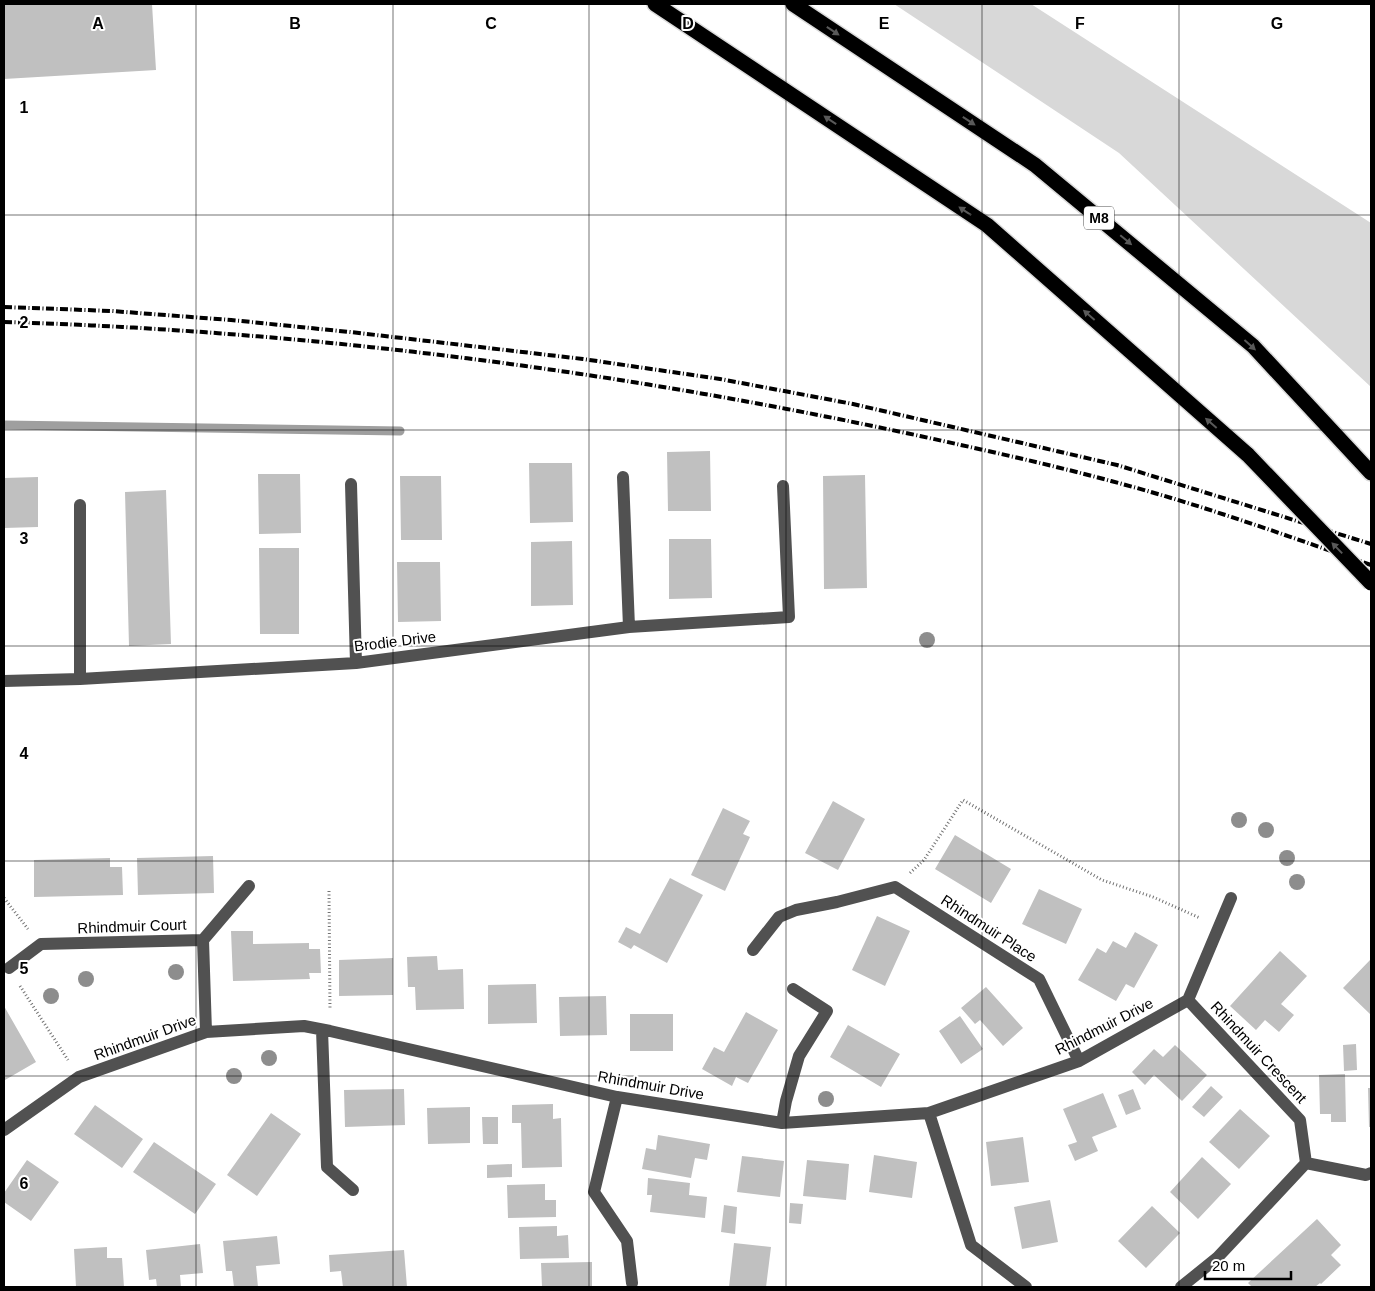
<svg xmlns="http://www.w3.org/2000/svg" width="1375" height="1291" font-family="Helvetica,sans-serif">
<style>
.green{fill:#d8d8d8}
.lines{fill:none;stroke-linecap:round;stroke-linejoin:round}
.stream{stroke:#9f9f9f;stroke-width:9}
.building{fill:#c0c0c0}
.highway-casing{stroke:#dbdbdb;stroke-width:18}
.path{stroke:#737373;stroke-width:3;stroke-dasharray:1 2.5;stroke-linecap:butt}
.minor{stroke:#515151;stroke-width:12}
.highway{stroke:#000;stroke-width:15}
.rail{stroke:#000;stroke-width:4;stroke-dasharray:8 2.5 1 2.5;stroke-linecap:butt}
.highway-bridge-casing{stroke:#dbdbdb;stroke-width:18;stroke-linecap:butt}
.highway-bridge{stroke:#000;stroke-width:15}
.tree{fill:#8d8d8d}
.oneway{fill:#595959}
.grid{fill:none;stroke:#000;stroke-width:1;stroke-opacity:0.55}
.labels{text-anchor:middle;dominant-baseline:central;stroke-width:4;stroke-linejoin:round;paint-order:stroke}
.shield{fill:#fff;stroke:#4c4c4c;stroke-width:1}
.shield-label{font-size:14px;font-weight:bold;fill:#000}
.street-label{font-size:15px;fill:#000;stroke:#fff}
.grid-label{font-size:16px;text-anchor:middle;font-weight:bold;fill:#000;stroke:#fff;stroke-width:4;stroke-linejoin:round;paint-order:stroke}
</style>
<rect width="100%" height="100%" fill="#fff"/>
<path class="green" d="M894,4H1031L1371,223V387L1119,153Z"/>
<g class="lines">
<path class="stream" d="M4,425L400,431"/>
</g>
<path class="building" d="M4,4H152L156,70L4,79Z
M710,451L711,511H668L667,452Z
M529,463H572L573,522L530,523Z
M258,474H300L301,533L259,534Z
M865,475L867,588L824,589L823,476Z
M400,476H441L442,540H401Z
M38,477V527L4,528V478Z
M166,490L171,644L129,646L125,492Z
M669,539H711L712,598L669,599Z
M572,541L573,605L531,606V542Z
M259,548H299V634H260Z
M397,562H440L441,621L398,622Z
M833,801L865,819L838,870L805,853Z
M723,808L750,821L743,834L750,837L725,891L691,875Z
M955,835L1011,869L991,903L935,869Z
M213,856L214,893L138,895L137,858Z
M110,858V867H122L123,895L34,897V860Z
M670,878L703,895L667,963L634,945L631,949L618,942L626,927L640,934Z
M1039,889L1082,909L1066,944L1022,924Z
M877,916L910,931L885,986L852,970Z
M231,931H253V944L309,943V949H320L321,973H309L310,979L233,981Z
M1135,932L1158,945L1134,988L1126,984L1116,1001L1078,980L1097,948L1106,953L1113,941L1126,948Z
M1280,951L1307,976L1281,1004L1294,1015L1279,1032L1265,1020L1256,1030L1230,1006Z
M437,956L438,970L463,969L464,1009L416,1010L415,987H408L407,957Z
M393,958V995L339,996V960Z
M1371,959V1012L1370,1014L1343,988Z
M536,984L537,1023L488,1024V985Z
M986,987L1023,1028L1003,1046L980,1020L975,1024L961,1008Z
M606,996L607,1035L560,1036L559,997Z
M4,1006L36,1062L5,1080L4,1078Z
M746,1012L778,1030L748,1083L736,1077L732,1086L702,1069L714,1047L724,1052Z
M630,1014H673V1051H630Z
M960,1016L983,1049L961,1064L939,1031Z
M848,1025L900,1054L881,1087L830,1057Z
M1356,1044L1357,1070L1344,1071L1343,1045Z
M1175,1045L1207,1075L1182,1101L1154,1075L1145,1085L1132,1072L1154,1049L1163,1057Z
M1345,1074L1346,1122H1331V1114H1320L1319,1075Z
M1211,1086L1223,1097L1204,1117L1192,1107Z
M1368,1088H1371V1127H1369Z
M404,1089L405,1125L345,1127L344,1090Z
M1133,1089L1141,1109L1126,1115L1118,1095Z
M1103,1093L1117,1127L1092,1137L1098,1151L1075,1161L1068,1145L1077,1142L1063,1109Z
M553,1104V1119L561,1118L562,1167L522,1168L521,1123H512V1105Z
M95,1105L143,1139L122,1168L74,1134Z
M470,1107V1143L428,1144L427,1108Z
M1240,1109L1270,1136L1239,1169L1209,1142Z
M271,1113L301,1134L257,1196L227,1175Z
M482,1117H498V1144H483Z
M658,1135L710,1144L707,1160L695,1158L691,1178L642,1169L646,1148L656,1150Z
M1023,1137L1029,1182L991,1186L986,1142Z
M154,1142L216,1184L195,1214L133,1172Z
M874,1155L917,1162L912,1198L869,1192Z
M742,1156L784,1161L780,1197L737,1192Z
M1202,1157L1231,1184L1198,1219L1170,1192Z
M27,1160L59,1182L31,1221L4,1202V1193Z
M807,1160L849,1164L846,1200L803,1196Z
M512,1164V1177L487,1178V1165Z
M648,1178L690,1183L689,1195L707,1197L705,1218L650,1212L652,1195H647Z
M545,1184V1200H556V1217L508,1218L507,1185Z
M1050,1200L1058,1242L1022,1249L1014,1207Z
M790,1203L803,1204L801,1224L789,1223Z
M724,1205L737,1207L735,1234L721,1232Z
M1152,1206L1180,1233L1146,1268L1118,1241Z
M1317,1219L1341,1245L1331,1255L1341,1265L1321,1284L1320,1283L1315,1287H1252L1248,1283Z
M557,1226V1236L568,1235L569,1258L520,1259L519,1227Z
M277,1236L280,1264L256,1266L258,1287H234L232,1271H226L223,1241Z
M734,1243L771,1247L766,1287H729Z
M200,1244L203,1273L180,1275L181,1287H157L156,1279L149,1280L146,1250Z
M107,1247V1258H122L124,1287H76L74,1249Z
M404,1250L407,1287H343L341,1271L330,1272L329,1255Z
M592,1262V1286L542,1287L541,1263Z"/>
<g class="lines">
<g class="highway-casing">
<path id="highway" d="M655,4L987,225L1248,455
M793,4L1035,165L1253,346L1371,473"/>
</g>
<path class="path" d="M910,873L924,860L963,800L1102,880L1153,897L1200,918
M329,891L330,1010
M4,898L28,929
M20,986L68,1060"/>
<path class="minor" d="M623,477L629,627
M351,484L356,663
M80,505V679
M4,681L80,679L356,663L629,627L789,617L783,486
M203,940L249,886
M753,950L779,917L796,910L837,902L895,887L1039,979L1079,1061
M9,968L41,944L203,940L206,1032
M322,1030L327,1167L353,1190
M617,1097L594,1192L627,1241L632,1283
M929,1113L971,1245L1026,1287
M782,1123L786,1101L799,1056L827,1011L793,989
M4,1130L79,1077L206,1032L304,1026L330,1031L617,1097L782,1123L929,1113L1079,1061L1188,1000L1231,898
M1306,1163L1366,1175L1371,1173
M1181,1287L1217,1258L1306,1163L1300,1120L1188,1000"/>
<use href="#highway" class="highway"/>
<path class="rail" d="M4,307L112,311L231,320L350,332L583,359L720,379L853,404L1117,465L1371,544
M4,322C312,331 619,371 920,436C984,450 1048,464 1111,481C1199,504 1285,535 1371,565"/>
<g class="highway-bridge-casing">
<path id="highway-bridge" d="M1248,455L1371,583"/>
</g>
<use href="#highway-bridge" class="highway-bridge"/>
</g>
<g class="tree">
<circle cx="927" cy="640" r="8"/>
<circle cx="1239" cy="820" r="8"/>
<circle cx="1266" cy="830" r="8"/>
<circle cx="1287" cy="858" r="8"/>
<circle cx="1297" cy="882" r="8"/>
<circle cx="176" cy="972" r="8"/>
<circle cx="86" cy="979" r="8"/>
<circle cx="51" cy="996" r="8"/>
<circle cx="269" cy="1058" r="8"/>
<circle cx="234" cy="1076" r="8"/>
<circle cx="826" cy="1099" r="8"/>
</g>
<defs><path id="oneway-solid" d="M-6-.8H1V-3.2L6.5 0L1 3.2V.8H-6Z" transform="scale(1.25)"/></defs>
<g class="oneway">
<use href="#oneway-solid" transform="translate(833 31) rotate(34)"/>
<use href="#oneway-solid" transform="translate(830 120) rotate(-146)"/>
<use href="#oneway-solid" transform="translate(969 121) rotate(34)"/>
<use href="#oneway-solid" transform="translate(965 211) rotate(-146)"/>
<use href="#oneway-solid" transform="translate(1126 240) rotate(40)"/>
<use href="#oneway-solid" transform="translate(1089 315) rotate(-139)"/>
<use href="#oneway-solid" transform="translate(1250 345) rotate(42)"/>
<use href="#oneway-solid" transform="translate(1211 423) rotate(-139)"/>
<use href="#oneway-solid" transform="translate(1337 548) rotate(-134)"/>
</g>
<path class="grid" d="M196,4V1287M393,4V1287M589,4V1287M786,4V1287M982,4V1287M1179,4V1287M4,215H1371M4,430H1371M4,646H1371M4,861H1371M4,1076H1371"/>
<g class="labels">
<rect class="shield" x="1084" y="206.5" width="30" height="23" rx="4"/>
<g class="shield-label">
<text x="1099" y="218">M8</text>
</g>
<g class="street-label">
<text transform="translate(395 641) rotate(-7)">Brodie Drive</text>
<text transform="translate(132 926) rotate(-2)">Rhindmuir Court</text>
<text transform="translate(989 928) rotate(33)">Rhindmuir Place</text>
<text transform="translate(1104 1026) rotate(-27)">Rhindmuir Drive</text>
<text transform="translate(145 1037) rotate(-20)">Rhindmuir Drive</text>
<text transform="translate(1259 1052) rotate(47)">Rhindmuir Crescent</text>
<text transform="translate(651 1085) rotate(10)">Rhindmuir Drive</text>
</g>
</g>
<g class="grid-label">
<text x="98" y="29">A</text>
<text x="295" y="29">B</text>
<text x="491" y="29">C</text>
<text x="688" y="29">D</text>
<text x="884" y="29">E</text>
<text x="1080" y="29">F</text>
<text x="1277" y="29">G</text>
<text x="24" y="113">1</text>
<text x="24" y="328">2</text>
<text x="24" y="544">3</text>
<text x="24" y="759">4</text>
<text x="24" y="974">5</text>
<text x="24" y="1189">6</text>
</g>
<rect width="1375" height="1291" fill="none" stroke="#000000" stroke-width="10"/>
<path d="M1205 1271v8h86v-8" fill="none" stroke="#000000" stroke-width="2.5"/>
<text x="1212" y="1271" font-size="15" fill="#000000" stroke="#ffffff" stroke-width="4" paint-order="stroke">20 m</text>
</svg>
